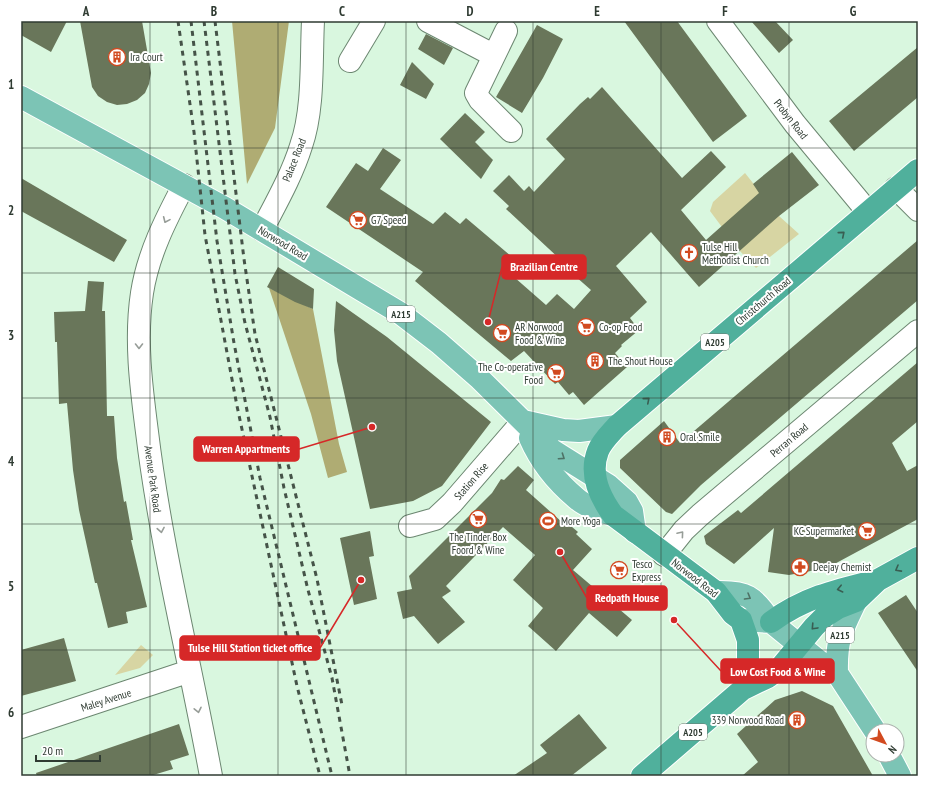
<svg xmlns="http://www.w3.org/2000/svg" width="939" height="797" font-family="'PT Sans Narrow',sans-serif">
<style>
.green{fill:#d7d5a3}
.forest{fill:#afac73}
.building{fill:#69765a}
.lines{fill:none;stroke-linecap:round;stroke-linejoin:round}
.minor-casing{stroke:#6c8771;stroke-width:24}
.tertiary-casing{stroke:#6c8771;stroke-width:24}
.primary-casing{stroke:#fff;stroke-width:24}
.trunk-casing{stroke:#fff;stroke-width:24}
.minor{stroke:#fff;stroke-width:22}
.tertiary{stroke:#fff;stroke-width:22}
.primary{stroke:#7cc4b5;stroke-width:22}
.trunk{stroke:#50b09c;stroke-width:22}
.rail{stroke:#455348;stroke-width:3;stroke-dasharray:5 5;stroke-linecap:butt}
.oneway{stroke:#979d98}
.oneway2{stroke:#395e52}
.oneway3{stroke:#4e7266}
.grid{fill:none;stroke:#2f3b32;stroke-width:1;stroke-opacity:0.55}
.labels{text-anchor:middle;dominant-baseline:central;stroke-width:4;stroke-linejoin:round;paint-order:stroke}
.shield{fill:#fff;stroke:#6d7670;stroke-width:1}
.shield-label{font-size:10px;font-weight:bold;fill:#2f3b32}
.poi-label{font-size:11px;fill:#2f3b32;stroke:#fff;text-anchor:start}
.street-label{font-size:11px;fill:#2f3b32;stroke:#fff}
.leader{fill:none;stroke:#d62828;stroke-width:1.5}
.callout-dot{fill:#d62828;stroke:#fff;stroke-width:1.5}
.callout{fill:#d62828;stroke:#d62828;stroke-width:1.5}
.callout-label{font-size:12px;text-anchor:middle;font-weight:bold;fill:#fff}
.neatline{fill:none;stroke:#2f3b32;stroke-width:1.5}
.grid-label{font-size:13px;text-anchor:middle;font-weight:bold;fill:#2f3b32}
</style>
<rect width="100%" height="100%" fill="#d9f7df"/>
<path class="green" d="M745,173L779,216L799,234L756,268L739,250L710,211L713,202Z
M141,645L153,655L140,668L115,675Z"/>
<path class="forest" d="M232,21H289L275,128L247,184Z
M269,288L313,309L339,444L347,472L328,478L311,414Z"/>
<path class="building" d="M21,21H67L51,52L21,35Z
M80,21H142L151,73L149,84L145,93L137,100L127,104L117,105L107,102L98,96L92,87Z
M624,21H677L747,116L713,142Z
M751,21H775L793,40L779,53Z
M537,25L563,39L543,78L522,113L496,97Z
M426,34L453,48L444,65L418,49Z
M918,47V97L854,151L829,121Z
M412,62L434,84L426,99L400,85Z
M602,87L682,178L711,151L726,167L681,210L706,240L759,193L753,184L792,152L819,185L779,216L699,287L651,232L616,266L647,302L630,318L639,330L621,345L622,346L615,353L627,367L584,405L573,392L569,395L558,382L555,384L524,351L511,361L415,281L423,272L326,207L356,163L368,171L383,148L401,160L380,189L433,224L445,212L460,224L466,218L524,267L514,277L546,305L557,294L574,309L591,290L575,276L577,275L506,209L509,206L493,191L509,175L524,191L529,186L534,192L565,159L546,139L580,104L588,97L590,99Z
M465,113L485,132L475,142L493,160L481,179L440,139Z
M21,178L127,240L114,262L21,211Z
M918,240V300L701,485L672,514L666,512L620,468V460L664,421L680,443Z
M278,267L314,289L313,309L295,302L267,287Z
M88,281L104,282L102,311H105L107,416H114L117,458L124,502L126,501L133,540H131L147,607L126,612L128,623L108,628L97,583H95L79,510L73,470L67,403L59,404L57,342H55L54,312L85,311Z
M336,301L387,337L491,422L442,486L413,501L370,509L337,361L334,330Z
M918,362V421L892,443L907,471L918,465V519L827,568L789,575L768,572L774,528L734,564L706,544L704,536L738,510L741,513Z
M518,466L534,480L526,490L563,523L565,521L578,532L576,534L592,549L573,570L632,620L617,637L589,613L556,651L528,626L543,608L513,580L535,555L503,527L446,586L451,591L442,597L465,622L438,644L414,616L403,619L397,592L412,589L409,576L492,493L501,479L504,480Z
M370,531L374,556L369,557L377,599L354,605L340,538Z
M906,595L918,613V672L878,613Z
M64,638L76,681L21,696V650Z
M802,691L833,706L873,776H742L758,762L737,734L775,700Z
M579,714L607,748L571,776H513L547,753L540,745Z
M179,724L189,755L170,761L173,769L150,776H37L36,773Z"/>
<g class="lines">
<g class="minor-casing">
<path id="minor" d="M428,21L493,55
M718,21L795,124L868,212
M506,31L476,93L480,100L511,131
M350,61L374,21
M184,185C166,219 148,254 142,293C135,339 141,386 147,432C161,548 190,661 211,776
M896,188L918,210
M410,526L435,519L452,503L523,421
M664,555L684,530L700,515L918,331
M21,727L190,671"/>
</g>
<g class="tertiary-casing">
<path id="tertiary" d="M262,230C276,203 292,175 301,146C314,109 311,60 313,21"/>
</g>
<g class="primary-casing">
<path id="primary" d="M21,97L225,208L400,313L439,343L479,378L552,450L608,485L627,502L632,511L635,532
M523,421L563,430L579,431L617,426
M530,438C540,461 557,482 576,498C586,507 600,511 613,515
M716,592C746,591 754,596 771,622
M741,620L771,622L825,666L837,673L875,731
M837,673C836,639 842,630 856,601
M889,755L900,776"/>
</g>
<g class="trunk-casing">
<path id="trunk" d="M771,622C805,597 837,590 878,580
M743,689L748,669V640L741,620L733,614L716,592L613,515C599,496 589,474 598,451C602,441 611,433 617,426L918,170
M642,776L743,689L768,677L780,668L814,627L824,617L838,608L856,601L878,580L918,558"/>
</g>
<use href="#minor" class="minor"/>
<use href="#tertiary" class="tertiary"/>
<use href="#primary" class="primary"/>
<use href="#trunk" class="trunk"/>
<path class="rail" d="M178,21L194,132L205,235L237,406L297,686L320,776
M191,21L217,241L234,343L260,478L332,776
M204,21L235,274L245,323L270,417L284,488L308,590L332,678L350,776
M215,21L244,259L255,334L317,579L342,705"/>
</g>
<defs><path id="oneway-chevron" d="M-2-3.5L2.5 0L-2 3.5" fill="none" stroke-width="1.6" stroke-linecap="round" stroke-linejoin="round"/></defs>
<g class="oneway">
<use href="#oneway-chevron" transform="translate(166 220) rotate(114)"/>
<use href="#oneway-chevron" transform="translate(139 346) rotate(90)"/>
<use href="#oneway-chevron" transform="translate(161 530) rotate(80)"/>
<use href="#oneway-chevron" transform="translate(681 534) rotate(-50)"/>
<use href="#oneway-chevron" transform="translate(198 710) rotate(78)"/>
</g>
<g class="oneway2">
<use href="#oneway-chevron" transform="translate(842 234) rotate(-40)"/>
<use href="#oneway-chevron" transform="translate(647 400) rotate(-41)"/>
<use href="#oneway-chevron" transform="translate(898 569) rotate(151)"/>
<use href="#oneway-chevron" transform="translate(840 589) rotate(167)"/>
<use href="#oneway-chevron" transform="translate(814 627) rotate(133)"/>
</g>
<g class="oneway3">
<use href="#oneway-chevron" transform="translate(562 457) rotate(34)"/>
<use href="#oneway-chevron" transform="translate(748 597) rotate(30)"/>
</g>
<path class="grid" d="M150,21V776M278,21V776M406,21V776M533,21V776M661,21V776M789,21V776M21,148H918M21,273H918M21,398H918M21,524H918M21,650H918"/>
<defs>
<g id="building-ring" transform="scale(0.9)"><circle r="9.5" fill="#fff" stroke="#d24a20" stroke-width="1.5"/><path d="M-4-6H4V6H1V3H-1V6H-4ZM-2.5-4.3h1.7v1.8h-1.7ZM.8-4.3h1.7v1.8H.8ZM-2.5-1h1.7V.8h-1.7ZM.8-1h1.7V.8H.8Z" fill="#d24a20"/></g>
<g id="supermarket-ring" transform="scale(0.9)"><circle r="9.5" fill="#fff" stroke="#d24a20" stroke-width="1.5"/><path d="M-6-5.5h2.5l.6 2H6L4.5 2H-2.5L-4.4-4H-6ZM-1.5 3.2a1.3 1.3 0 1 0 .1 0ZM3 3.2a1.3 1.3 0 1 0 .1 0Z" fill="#d24a20"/></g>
<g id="church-ring" transform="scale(0.9)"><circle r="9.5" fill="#fff" stroke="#d24a20" stroke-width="1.5"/><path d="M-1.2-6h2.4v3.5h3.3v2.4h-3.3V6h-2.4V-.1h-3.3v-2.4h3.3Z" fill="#d24a20"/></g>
<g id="stadium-ring" transform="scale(0.9)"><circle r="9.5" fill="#fff" stroke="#d24a20" stroke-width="1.5"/><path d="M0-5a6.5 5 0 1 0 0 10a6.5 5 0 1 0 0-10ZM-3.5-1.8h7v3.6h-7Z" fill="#d24a20"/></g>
<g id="pharmacy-ring" transform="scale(0.9)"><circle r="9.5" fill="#fff" stroke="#d24a20" stroke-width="1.5"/><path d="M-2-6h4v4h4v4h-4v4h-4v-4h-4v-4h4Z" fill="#d24a20"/></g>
</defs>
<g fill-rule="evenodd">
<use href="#building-ring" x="117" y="57"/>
<use href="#supermarket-ring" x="358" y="220"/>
<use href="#church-ring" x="689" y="253"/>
<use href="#supermarket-ring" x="586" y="327"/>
<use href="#supermarket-ring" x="502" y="333"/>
<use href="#building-ring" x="595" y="361"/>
<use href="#supermarket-ring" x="556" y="373"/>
<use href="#building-ring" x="667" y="437"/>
<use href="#supermarket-ring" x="478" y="519"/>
<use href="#stadium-ring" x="548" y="521"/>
<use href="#supermarket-ring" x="867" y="531"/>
<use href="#pharmacy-ring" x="800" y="567"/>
<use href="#supermarket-ring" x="619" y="570"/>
<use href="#building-ring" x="797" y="720"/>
</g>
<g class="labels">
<g class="shield">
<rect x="387" y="306" width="28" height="16" rx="3"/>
<rect x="701" y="334" width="28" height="16" rx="3"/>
<rect x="826" y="627" width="28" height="16" rx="3"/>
<rect x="679" y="724" width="28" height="16" rx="3"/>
</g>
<g class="shield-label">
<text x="401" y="314">A215</text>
<text x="715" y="342">A205</text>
<text x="840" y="635">A215</text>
<text x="693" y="732">A205</text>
</g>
<g class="poi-label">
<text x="130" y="57">Ira Court</text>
<text x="371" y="220">G7 Speed</text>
<text x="702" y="247">Tulse Hill<tspan x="702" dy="13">Methodist Church</tspan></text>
<text x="515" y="327">AR Norwood<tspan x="515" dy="13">Food &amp; Wine</tspan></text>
<text x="599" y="327">Co-op Food</text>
<text x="608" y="361">The Shout House</text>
<text x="543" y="367" text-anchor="end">The Co-operative<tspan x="543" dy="13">Food</tspan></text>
<text x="680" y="437">Oral Smile</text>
<text x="561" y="521">More Yoga</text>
<text x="854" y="531" text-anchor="end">KC Supermarket</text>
<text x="478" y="537" text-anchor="middle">The Tinder Box<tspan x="478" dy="13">Foord &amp; Wine</tspan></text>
<text x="632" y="564">Tesco<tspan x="632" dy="13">Express</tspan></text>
<text x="813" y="567">Deejay Chemist</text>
<text x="784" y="720" text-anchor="end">339 Norwood Road</text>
</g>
<g class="street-label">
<text transform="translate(791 119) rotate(52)">Probyn Road</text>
<text transform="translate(294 160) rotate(-68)">Palace Road</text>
<text transform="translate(283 243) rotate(31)">Norwood Road</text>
<text transform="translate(763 301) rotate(-40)">Christchurch Road</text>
<text transform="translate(789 440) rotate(-40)">Perran Road</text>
<text transform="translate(153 479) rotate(82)">Avenue Park Road</text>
<text transform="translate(471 481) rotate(-49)">Station Rise</text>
<text transform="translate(695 578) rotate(38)">Norwood Road</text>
<text transform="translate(106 700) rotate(-18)">Maley Avenue</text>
</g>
</g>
<path class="leader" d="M488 322L502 267M372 427L299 449M560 552L587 598M361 580L320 648M674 620L721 671"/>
<g class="callout-dot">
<circle cx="488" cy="322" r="4"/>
<circle cx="372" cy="427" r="4"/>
<circle cx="560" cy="552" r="4"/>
<circle cx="361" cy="580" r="4"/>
<circle cx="674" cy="620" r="4"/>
</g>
<g class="callout">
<rect x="502" y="255" width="84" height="24" rx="4"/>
<rect x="194" y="437" width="105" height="24" rx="4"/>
<rect x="587" y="586" width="80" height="24" rx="4"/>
<rect x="180" y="636" width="140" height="24" rx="4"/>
<rect x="721" y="659" width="113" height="24" rx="4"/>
</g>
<g class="callout-label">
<text x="544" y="271">Brazilian Centre</text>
<text x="246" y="453">Warren Appartments</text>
<text x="627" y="602">Redpath House</text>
<text x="250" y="652">Tulse Hill Station ticket office</text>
<text x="778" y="676">Low Cost Food &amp; Wine</text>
</g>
<rect width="939" height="797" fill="none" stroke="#ffffff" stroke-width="44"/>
<g transform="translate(885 743) rotate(131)"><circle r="19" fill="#ffffff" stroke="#acb1ad"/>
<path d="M0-3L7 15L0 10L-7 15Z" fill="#d24a20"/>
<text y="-6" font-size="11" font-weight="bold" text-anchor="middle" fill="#2f3b32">N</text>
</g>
<path d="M36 755v6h64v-6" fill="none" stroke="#2f3b32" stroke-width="2"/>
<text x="42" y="755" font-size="12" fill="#2f3b32" stroke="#ffffff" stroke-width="3" paint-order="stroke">20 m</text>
<rect x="22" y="22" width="895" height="753" class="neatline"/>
<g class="grid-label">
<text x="86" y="16">A</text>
<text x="214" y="16">B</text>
<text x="342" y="16">C</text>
<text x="470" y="16">D</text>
<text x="597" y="16">E</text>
<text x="725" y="16">F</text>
<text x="853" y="16">G</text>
<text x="11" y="89">1</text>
<text x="11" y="215">2</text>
<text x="11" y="340">3</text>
<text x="11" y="466">4</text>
<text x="11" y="591">5</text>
<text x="11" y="717">6</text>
</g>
</svg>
